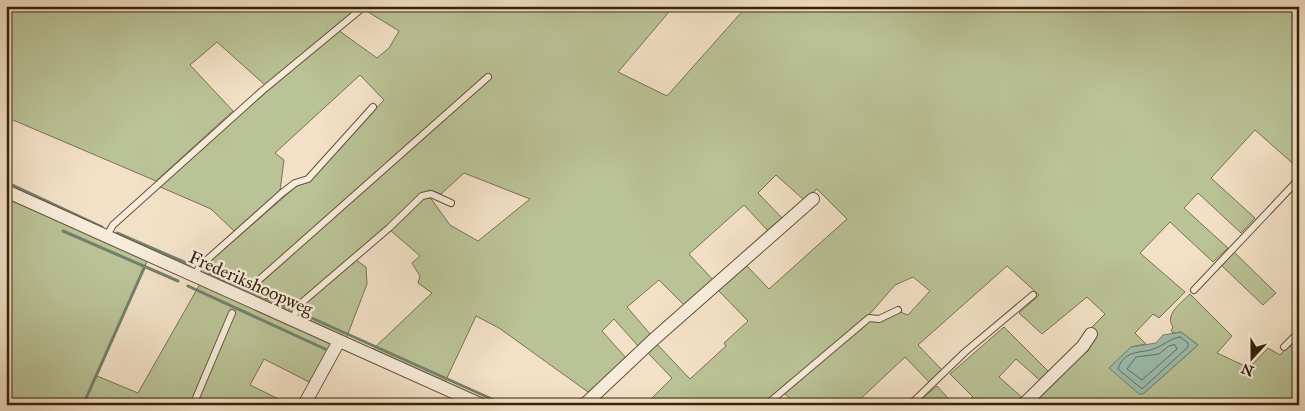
<svg xmlns="http://www.w3.org/2000/svg" width="1305" height="411" font-family="'IM FELL Great Primer',serif">
<style>
.green{fill:#bac397;stroke:#787350}
.water{fill:#9cbeb0;stroke:#73806d}
.lines{fill:none;stroke-linecap:round;stroke-linejoin:round}
.shore{stroke:#69705c;stroke-width:1}
.stream{stroke:#73806d;stroke-width:3}
.service-casing{stroke:#655238;stroke-width:8}
.minor-casing{stroke:#655238;stroke-width:14}
.service{stroke:#f7ecdb;stroke-width:6}
.minor{stroke:#f7ecdb;stroke-width:12}
.labels{text-anchor:middle;dominant-baseline:central;stroke-width:5;stroke-linejoin:round;paint-order:stroke}
.street-label{font-size:18px;fill:#362309;stroke:#f7ecdb}
</style>
<rect width="100%" height="100%" fill="#f3e1c7"/>
<filter id="stains"><feTurbulence type="fractalNoise" baseFrequency=".004" numOctaves="4"/><feColorMatrix values="0 0 0 0 .2 0 0 0 0 .09 0 0 0 0 .02 0 0 0 .5 -.17"/></filter>
<radialGradient id="worn" r=".72"><stop offset=".6" stop-color="#630" stop-opacity="0"/><stop offset="1" stop-color="#630" stop-opacity=".3"/></radialGradient>
<path class="green" d="M6,6H674L618,72L667,96L747,6H1299V86L1295,90L1299,94V169L1255,130L1211,178L1255,218L1241,233L1198,193L1184,208L1228,248L1213,262L1170,222L1140,253L1185,292L1159,318L1153,314L1135,333L1146,344L1131,347L1143,394L1198,345L1181,332L1173,333L1171,331L1173,327C1164,315 1181,303 1190,294L1232,336L1217,353L1249,368L1268,348L1280,355L1289,345L1299,354V405H1026L1065,366L1088,351L1095,336L1092,327L1105,314L1087,297L1042,334L1019,313L1039,295L1007,266L918,345L943,371L930,383L905,357L854,405H797L783,392L870,319L900,312L908,315L930,291L913,277L895,285L868,316L763,405H645L672,378L647,352L656,343L690,379L726,346L724,343L748,321L717,289L745,264L769,289L847,219L817,189L804,200L776,175L758,193L783,219L769,232L744,205L689,254L715,282L686,307L659,280L627,307L651,335L638,346L614,319L602,331L627,359L588,392L499,328L476,316L445,382L372,350L432,293L418,283L420,276L412,263L420,256L390,230L424,198L429,196L450,225L478,241L530,199L464,173L441,194L430,190L423,193L291,315L199,271L337,151L384,100L360,75L275,153L284,160L280,191L235,232L211,209L158,186L338,30L377,58L389,48L399,31L360,7L265,85L217,42L190,65L233,111L156,181L6,117Z
M6,195L147,261L97,376L138,393L200,284L330,343L331,347L313,384L264,359L250,385L291,405H6Z
M1233,251L1276,293L1263,305L1220,264Z
M356,260L366,267L367,284L346,339L296,317L301,306Z
M1004,327L1052,375L1043,383L1016,359L999,377L1025,400L1020,405H965L973,397L950,374Z
M937,386L954,405H925L920,400Z"/>
<path class="water" d="M1181,332L1198,345L1143,394H1139L1109,368L1131,347L1156,343L1163,335Z"/>
<g class="lines">
<path class="shore" d="M1180,337L1188,343V347L1142,389L1118,369C1125,347 1144,355 1158,347C1167,343 1170,339 1180,337Z
M1175,345L1177,349L1142,380L1127,369L1136,357L1159,354L1169,346Z"/>
<path class="stream" d="M6,182L102,227
M63,231L178,281
M117,233L191,265
M206,272L291,309
M188,286L325,349
M305,315L505,405
M83,405L145,266"/>
<g class="service-casing">
<path id="service" d="M106,237L113,225L262,91L360,10
M194,276L200,266L282,193L295,183L308,179L373,107
M251,287L488,77
M1194,290L1299,179
M292,320L299,305L389,228L422,196L431,194L451,203
M1284,347L1299,332
M193,405L232,313
M766,405L869,318L879,319L898,310
M910,405L965,352L1033,295"/>
</g>
<g class="minor-casing">
<path id="minor" d="M6,191L482,405
M304,405L339,341
M584,405L653,340L813,199
M1023,405L1083,346L1091,334"/>
</g>
<use href="#service" class="service"/>
<use href="#minor" class="minor"/>
</g>
<g class="labels">
<g class="street-label">
<text transform="translate(251 283) rotate(24)">Frederikshoopweg</text>
</g>
</g>
<rect width="1305" height="411" fill="none" stroke="#f3e1c7" stroke-width="25"/>
<rect x="8" y="8" width="1290" height="396" fill="none" stroke="#362309" stroke-width="2.5"/>
<rect x="12" y="12" width="1280" height="386" fill="none" stroke="#362309"/>
<g transform="translate(1252 358) rotate(201)" stroke="#f7ecdb" stroke-width="4" paint-order="stroke">
<path d="M0-4L9 19L0 12L-9 19Z" fill="#362309"/>
<text y="-8" font-size="14" font-weight="bold" text-anchor="middle" fill="#362309">N</text>
</g>
<rect width="100%" height="100%" filter="url(#stains)"/>
<rect width="100%" height="100%" fill="url(#worn)"/>
</svg>
